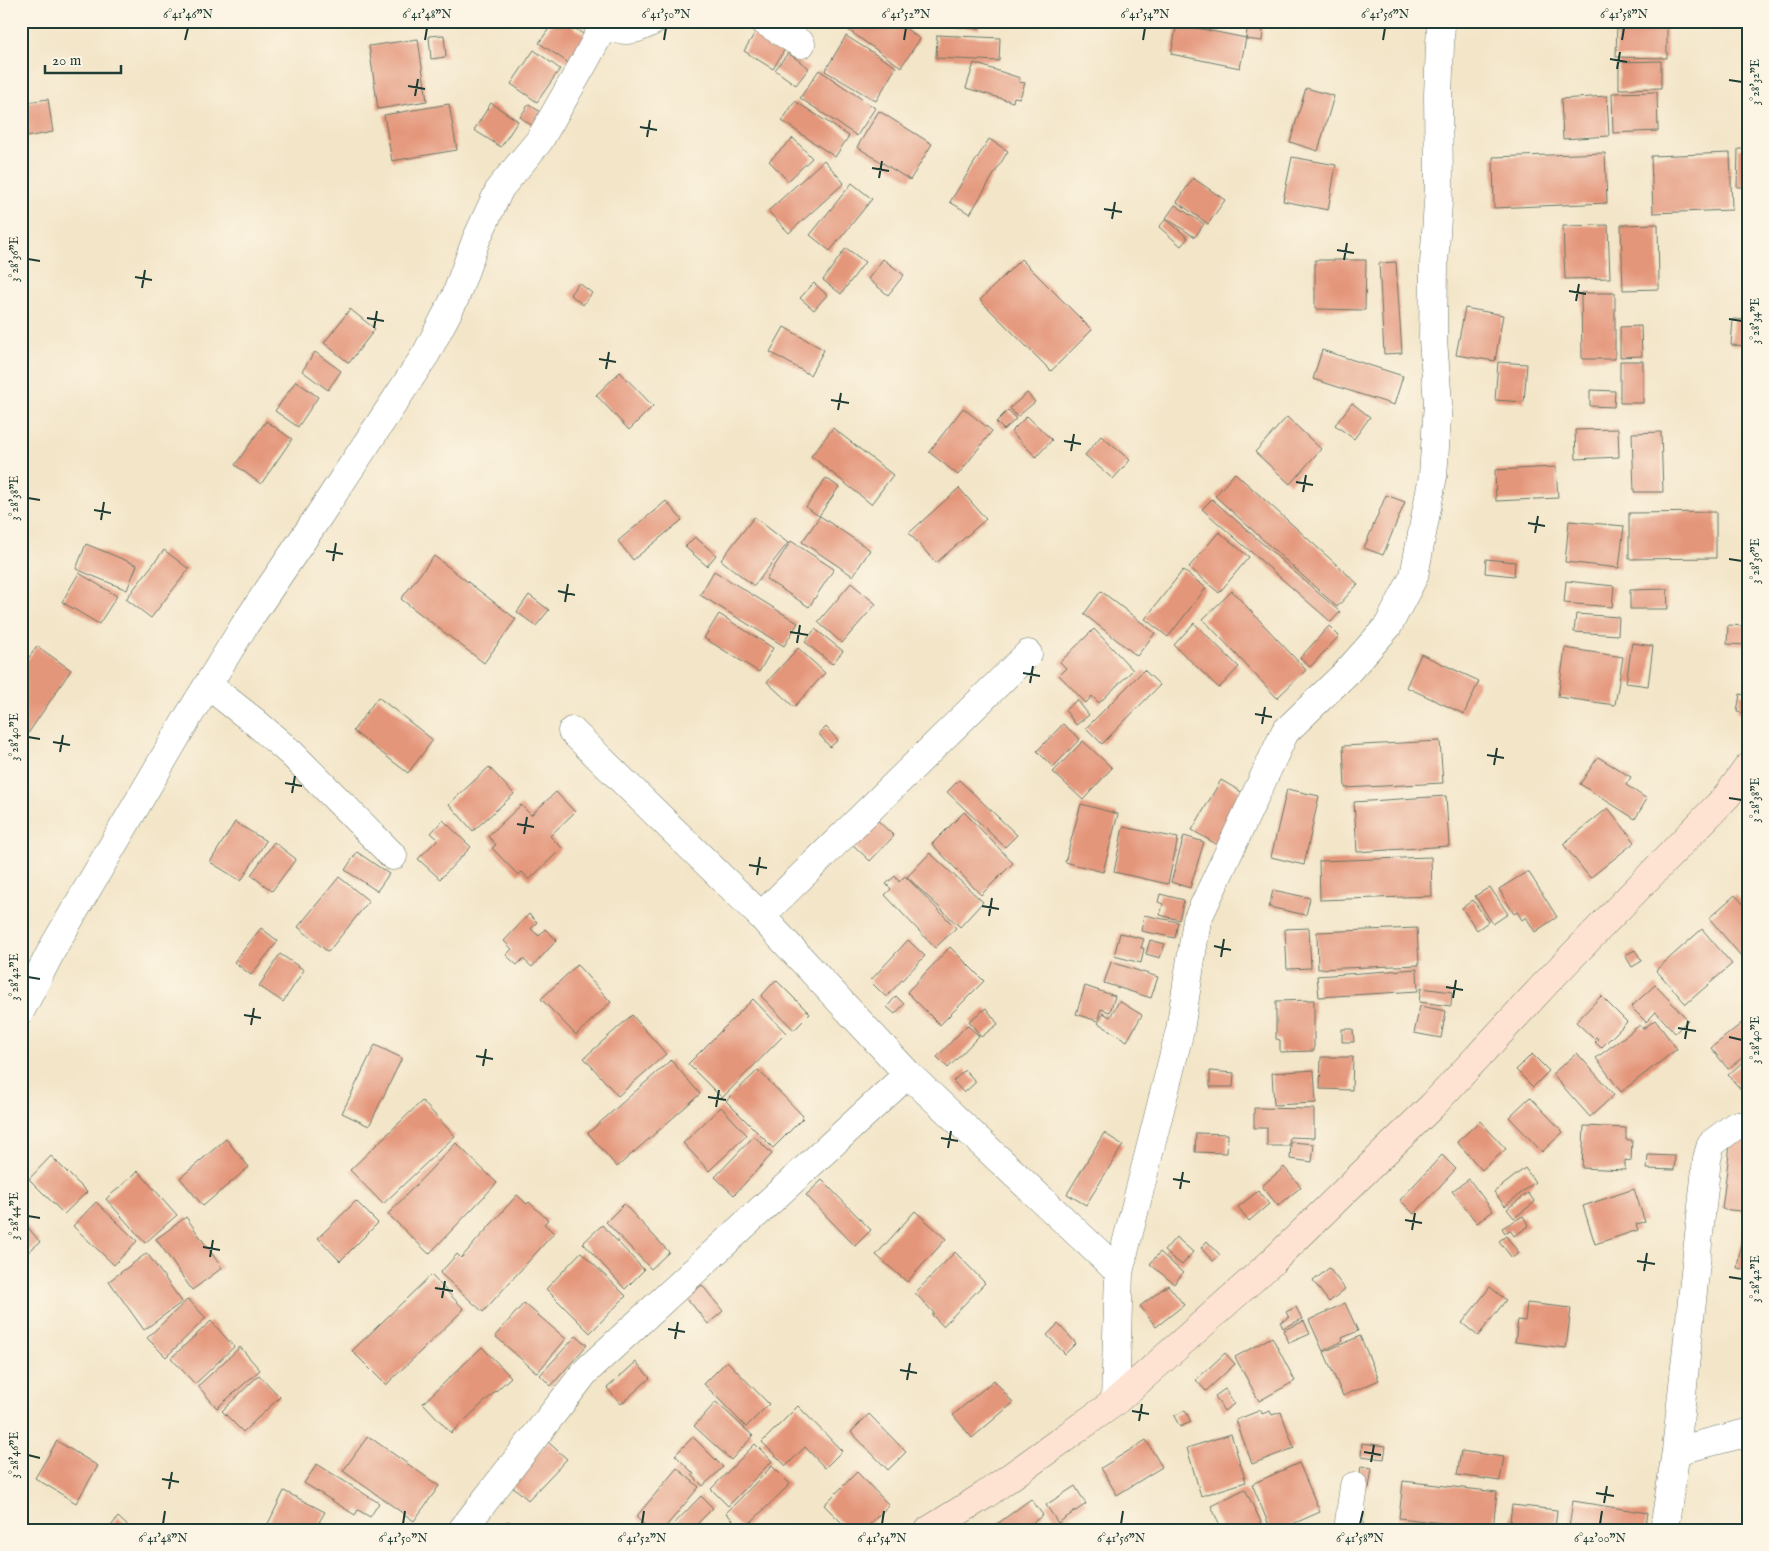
<svg xmlns="http://www.w3.org/2000/svg" width="1769" height="1551" font-family="'IM FELL English',serif">
<style>
.building{fill:#e4967a}
.lines{fill:none;stroke-linecap:round;stroke-linejoin:round}
.street-casing{stroke:#697868;stroke-width:29}
.secondary-casing{stroke:#697868;stroke-width:29}
.street{stroke:#fff;stroke-width:28}
.secondary{stroke:#fee3d2;stroke-width:28}
.ticks{fill:none;stroke:#1f3d34;stroke-width:2}
.neatline{fill:none;stroke:#1f3d34;stroke-width:2}
.ticks-label{font-size:12px;text-anchor:middle;fill:#1f3d34}
</style>
<rect width="100%" height="100%" fill="#fcf5e5"/>
<filter id="ink" filterUnits="userSpaceOnUse"><feTurbulence type="fractalNoise" baseFrequency=".02" numOctaves="2"/><feDisplacementMap in="SourceGraphic" scale="10" xChannelSelector="R" yChannelSelector="G"/><feConvolveMatrix kernelMatrix="1 2 1 2 8 2 1 2 1" color-interpolation-filters="sRGB"/></filter>
<filter id="wash" filterUnits="userSpaceOnUse"><feTurbulence type="fractalNoise" baseFrequency=".0096" numOctaves="4" result="noise"/><feDisplacementMap in="SourceGraphic" scale="20" xChannelSelector="R" yChannelSelector="G"/><feGaussianBlur stdDeviation="1.12" result="paint"/><feColorMatrix in="noise" values="0 0 0 0 0 0 0 0 0 0 0 0 0 0 0 0 0 1.4 0 .05"/><feComposite in="paint" operator="in"/></filter>
<g filter="url(#wash)">
<rect width="100%" height="100%" fill="#f3e5c8"/>
<g id="blocks">
<path class="building" d="M554,21H565L591,40L573,66L539,43Z
M854,21H896L920,39L901,67L848,30Z
M935,21H980L979,29L935,24Z
M1248,21H1264L1262,41L1246,39Z
M1617,23H1667V58L1616,57Z
M1177,24L1246,38L1240,68L1171,54Z
M756,31L785,49L773,69L744,51Z
M444,35L446,57L431,59L429,36Z
M937,35L1000,38L999,61L936,58Z
M846,36L896,67L876,101L825,71Z
M418,39L427,101L378,109L369,46Z
M534,50L560,69L537,102L511,84Z
M788,53L809,68L796,85L775,70Z
M1661,61V88L1619,89V62Z
M974,63L1020,78L1019,82L1025,83L1020,98L1014,97L1013,102L966,88Z
M819,70L875,108L857,136L800,98Z
M1306,88L1334,96L1318,151L1290,142Z
M1657,92L1658,131L1613,133L1612,93Z
M1607,96L1609,136L1563,139L1561,99Z
M48,99L53,132L21,138V103Z
M795,101L849,136L835,157L782,121Z
M491,103L518,121L501,147L474,130Z
M449,104L457,150L392,161L384,115Z
M529,104L543,114L534,127L520,117Z
M879,111L932,144L910,180L857,147Z
M793,138L812,158L788,181L769,161Z
M989,139L1008,151L970,214L950,202Z
M1738,149H1748V187H1737Z
M1605,153L1607,203L1494,208L1493,157Z
M1730,153L1732,210L1653,213L1651,156Z
M1292,157L1336,165L1328,210L1283,201Z
M824,160L844,183L789,233L768,211Z
M1193,178L1225,200L1208,224L1177,202Z
M852,183L872,199L830,251L810,235Z
M1175,205L1204,224L1195,237L1166,218Z
M1166,219L1188,238L1181,246L1159,227Z
M1658,224L1659,289L1623,290L1621,225Z
M1608,225L1610,278L1565,279L1563,226Z
M846,248L865,262L841,294L823,280Z
M883,259L904,275L888,295L868,279Z
M1021,259L1092,330L1051,371L980,300Z
M1315,260H1366L1365,310L1315,309Z
M1396,262L1402,353L1384,354L1379,263Z
M579,283L592,293L583,305L570,294Z
M814,283L827,295L814,310L800,298Z
M1581,293H1615V359H1582Z
M1465,308L1503,315L1495,361L1456,355Z
M350,309L375,329L349,363L324,343Z
M1733,319L1748,320V346L1731,345Z
M1641,326L1642,356L1620,357V327Z
M784,327L824,350L810,375L770,352Z
M1322,350L1403,376L1394,405L1313,379Z
M315,352L341,371L328,390L302,371Z
M1620,361H1643V403H1620Z
M1498,362L1527,364L1524,402L1495,400Z
M620,372L653,406L629,430L596,395Z
M296,381L318,397L298,427L275,411Z
M1590,390L1615,391L1614,407L1590,406Z
M1027,393L1035,402L1017,417L1010,408Z
M1352,403L1370,417L1354,439L1335,425Z
M963,408L992,431L958,475L929,452Z
M1008,410L1016,419L1004,430L996,422Z
M1027,416L1052,440L1036,457L1011,432Z
M1287,417L1321,449L1290,484L1255,452Z
M266,421L292,439L261,484L235,465Z
M833,428L893,475L871,504L811,456Z
M1618,429L1619,457L1576,459L1575,430Z
M1661,432L1663,492H1634L1632,433Z
M1101,436L1130,460L1113,479L1085,455Z
M1556,467L1558,498L1496,501L1495,470Z
M1235,473L1358,584L1337,607L1215,496Z
M826,478L839,487L819,516L806,507Z
M959,488L986,519L936,563L909,533Z
M1386,495L1405,502L1383,555L1364,548Z
M1212,499L1340,612L1331,622L1202,509Z
M666,501L682,520L633,560L618,541Z
M1716,512V558L1629,559V513Z
M820,516L870,550L853,576L802,542Z
M754,517L788,543L754,586L721,560Z
M1569,521L1624,526L1619,568L1565,562Z
M1219,532L1249,557L1219,593L1189,567Z
M695,537L716,555L707,566L685,547Z
M791,541L834,569L809,607L766,579Z
M86,544L137,565L127,590L76,569Z
M164,550L189,569L151,618L126,599Z
M434,556L516,619L484,663L401,599Z
M1486,559L1515,562L1514,576L1485,573Z
M1183,570L1206,588L1168,637L1145,619Z
M714,571L798,623L784,646L700,595Z
M79,573L117,596L99,624L62,602Z
M1566,581L1614,586L1612,607L1564,603Z
M851,583L876,604L842,643L818,622Z
M1667,589L1668,609H1630V590Z
M1101,591L1155,633L1137,656L1084,614Z
M1232,591L1306,670L1277,698L1203,619Z
M529,595L549,610L536,626L517,612Z
M719,614L773,648L759,672L704,638Z
M1576,614L1619,617L1618,635L1574,632Z
M1194,623L1239,667L1219,688L1174,645Z
M1728,625L1748,626V645L1727,644Z
M1329,626L1339,636L1310,667L1300,658Z
M815,629L843,651L832,664L805,642Z
M1094,629L1133,670L1099,703L1092,696L1086,703L1059,675L1066,668L1060,662Z
M1632,643L1653,646L1648,686L1626,683Z
M37,646L71,670L21,744V669Z
M798,648L825,673L794,707L767,682Z
M1565,648L1623,657L1615,705L1558,697Z
M1421,654L1479,681L1464,714L1406,687Z
M1144,670L1160,685L1102,744L1086,728Z
M1740,694L1748,696V714L1737,712Z
M378,697L433,740L408,773L353,731Z
M1077,700L1089,715L1076,725L1065,710Z
M1063,724L1080,739L1053,767L1037,751Z
M826,727L838,740L830,747L819,734Z
M1083,741L1112,768L1083,800L1053,772Z
M1440,741L1443,783L1345,788L1343,746Z
M1598,757L1631,777L1626,785L1647,799L1635,819L1580,784Z
M489,767L514,794L473,831L449,804Z
M959,780L1017,835L1005,847L947,792Z
M1221,780L1250,797L1221,847L1192,830Z
M1287,789L1319,796L1304,865L1271,857Z
M556,792L575,812L550,836L562,848L529,880L522,872L518,875L492,848L496,845L488,836L521,805L531,815Z
M1446,796L1449,846L1357,852L1354,802Z
M1081,804L1118,814L1103,872L1065,862Z
M1608,808L1635,842L1590,878L1563,844Z
M964,812L1013,863L981,895L932,844Z
M873,816L894,836L870,861L849,841Z
M443,820L471,847L440,879L418,859L438,839L431,833Z
M235,822L266,841L241,881L210,862Z
M1123,827L1178,838L1168,884L1114,872Z
M1184,836L1204,842L1190,888L1171,882Z
M274,842L296,859L272,891L251,875Z
M357,852L389,874L377,891L345,870Z
M930,853L983,902L960,927L907,877Z
M1431,857L1432,896L1320,900L1319,861Z
M1528,871L1557,917L1535,932L1526,917L1522,920L1517,912L1514,914L1499,889Z
M895,876L899,882L905,876L956,928L935,948L885,895L891,889L886,884Z
M339,877L369,901L328,952L298,927Z
M1490,887L1508,914L1493,924L1475,896Z
M1273,890L1310,898L1306,915L1269,907Z
M1160,894L1184,900L1179,920L1160,915L1163,904L1158,902Z
M1735,895L1748,909V951L1741,956L1709,918Z
M1473,900L1488,922L1477,930L1462,908Z
M529,914L537,922L531,929L539,936L545,929L557,940L532,967L523,959L517,965L506,955L512,949L504,941Z
M1144,915L1178,922L1175,938L1141,931Z
M261,928L278,941L251,975L234,962Z
M1309,928L1311,968L1287,969L1285,929Z
M1417,928L1419,965L1318,969L1317,932Z
M1702,929L1732,964L1686,1004L1656,970Z
M1120,933L1144,939L1141,948H1144L1141,963L1114,956Z
M908,940L925,956L886,997L870,981Z
M1150,940L1165,944L1160,958L1146,954Z
M950,947L984,981L940,1025L907,992Z
M1635,950L1642,961L1632,967L1625,955Z
M280,954L304,970L283,1002L259,986Z
M1111,962L1158,977L1151,998L1104,983Z
M577,965L611,1002L576,1035L541,999Z
M1417,969L1418,991L1319,997L1317,976Z
M776,980L810,1014L794,1030L761,996Z
M1655,985L1688,1020L1675,1033L1656,1012L1646,1022L1631,1007Z
M1085,986L1115,996L1110,1012L1101,1009L1097,1021L1076,1014Z
M1421,988L1452,992L1451,1006L1419,1002Z
M896,996L904,1004L895,1014L887,1007Z
M1601,996L1627,1022L1601,1048L1595,1042L1598,1039L1596,1037L1594,1039L1576,1022Z
M753,999L786,1033L722,1098L688,1064Z
M1314,1000V1051L1280,1052V1040L1276,1039V1001Z
M1119,1001L1142,1015L1127,1041L1098,1023L1103,1013L1110,1017Z
M1420,1006L1446,1011L1441,1038L1414,1033Z
M986,1008L998,1024L981,1037L969,1021Z
M632,1015L666,1054L618,1096L584,1058Z
M1748,1018V1053L1728,1069L1711,1048Z
M1655,1020L1677,1049L1621,1092L1596,1058L1640,1025L1643,1029Z
M967,1025L979,1036L948,1068L937,1057Z
M1342,1029H1353L1354,1042H1342Z
M375,1045L402,1058L369,1126L342,1113Z
M1577,1053L1614,1095L1590,1117L1552,1074Z
M1532,1054L1549,1071L1533,1087L1516,1070Z
M1321,1057H1353L1352,1090L1320,1089Z
M671,1060L700,1094L617,1167L588,1133Z
M1744,1061L1748,1066V1089L1744,1093L1728,1075Z
M758,1070L804,1117L773,1148L726,1101Z
M965,1070L976,1082L964,1093L953,1081Z
M1314,1070L1316,1103L1274,1105L1272,1073Z
M1210,1071L1234,1073L1233,1087H1210Z
M1530,1097L1563,1132L1542,1152L1509,1117Z
M422,1101L455,1136L383,1204L350,1170Z
M721,1107L747,1135L709,1171L683,1143Z
M1254,1108L1314,1109V1138L1290,1137L1289,1146H1267V1128H1254Z
M1480,1121L1506,1149L1482,1170L1457,1142Z
M1584,1126L1626,1128V1140H1632L1631,1161L1625,1160V1170L1582,1168Z
M1104,1133L1123,1145L1086,1205L1067,1194Z
M1196,1133L1228,1134L1227,1153L1195,1152Z
M754,1136L772,1154L734,1195L715,1177Z
M1731,1137L1748,1139V1212L1722,1209Z
M226,1139L249,1167L203,1206L180,1178Z
M1291,1142L1314,1144L1312,1162L1290,1159Z
M456,1143L497,1183L429,1254L388,1214Z
M1442,1155L1456,1169L1414,1214L1400,1200Z
M1648,1155L1675,1156L1674,1170L1647,1169Z
M51,1156L87,1192L64,1214L29,1179Z
M1284,1167L1301,1187L1278,1206L1262,1186Z
M1525,1168L1535,1182L1505,1206L1494,1192Z
M138,1171L177,1215L145,1243L106,1199Z
M1469,1179L1493,1211L1477,1223L1452,1191Z
M822,1180L871,1230L855,1246L806,1195Z
M1634,1189L1645,1222L1636,1224L1638,1230L1595,1244L1583,1206Z
M1258,1191L1269,1204L1249,1221L1238,1207Z
M1528,1193L1535,1202L1514,1218L1507,1209Z
M517,1195L527,1204L529,1202L548,1220L544,1224L554,1233L483,1312L440,1273L457,1254L461,1258Z
M356,1201L378,1223L340,1261L318,1238Z
M96,1202L137,1241L114,1265L73,1226Z
M624,1204L669,1252L651,1269L606,1222Z
M915,1211L946,1239L907,1282L876,1255Z
M1523,1216L1529,1226L1514,1236L1510,1230L1505,1233L1502,1228Z
M186,1217L222,1268L192,1290L156,1239Z
M21,1219L40,1242L21,1258Z
M602,1225L644,1270L625,1289L583,1243Z
M1743,1230L1748,1231V1270L1737,1268Z
M1506,1236L1519,1253L1512,1258L1499,1241Z
M1176,1237L1193,1252L1182,1265L1164,1251Z
M1207,1241L1220,1255L1213,1261L1201,1248Z
M581,1252L626,1296L590,1333L546,1289Z
M955,1252L985,1283L943,1326L932,1315L934,1313L915,1293Z
M1160,1252L1183,1273L1174,1284L1150,1264Z
M147,1253L182,1302L144,1330L109,1281Z
M1329,1268L1345,1289L1329,1302L1313,1281Z
M431,1275L464,1309L386,1385L352,1351Z
M702,1285L723,1311L708,1324L686,1297Z
M1168,1285L1184,1305L1156,1327L1140,1306Z
M1490,1287L1506,1300L1478,1336L1462,1323Z
M188,1299L206,1318L166,1357L147,1338Z
M524,1303L566,1339L537,1373L495,1336Z
M1345,1303L1358,1331L1342,1338L1343,1341L1323,1351L1309,1320Z
M1527,1303L1571,1308L1566,1348L1515,1342L1518,1320L1525,1321Z
M1296,1307L1302,1319L1283,1328L1280,1322L1289,1318L1286,1312Z
M211,1321L234,1347L195,1384L171,1358Z
M1304,1321L1310,1334L1289,1343L1284,1330Z
M1058,1324L1076,1343L1065,1354L1047,1335Z
M576,1336L587,1345L551,1386L540,1375Z
M1360,1336L1379,1380L1343,1396L1324,1352Z
M1272,1337L1295,1381L1259,1401L1235,1357Z
M240,1347L260,1370L217,1408L198,1386Z
M482,1347L511,1377L451,1433L423,1403Z
M1225,1353L1235,1364L1206,1391L1196,1380Z
M727,1361L769,1404L746,1427L704,1384Z
M636,1362L650,1378L621,1404L607,1388Z
M259,1375L280,1397L243,1432L222,1411Z
M994,1380L1013,1403L972,1438L953,1415Z
M1225,1389L1234,1404L1224,1411L1215,1396Z
M716,1402L753,1436L731,1460L694,1426Z
M798,1406L842,1451L825,1468L805,1447L786,1466L762,1442Z
M1185,1410L1191,1422L1180,1427L1174,1416Z
M1261,1410L1262,1414L1270,1411L1272,1415L1281,1412L1294,1448L1252,1464L1236,1420Z
M869,1414L906,1452L888,1470L851,1432Z
M1231,1434L1246,1482L1201,1496L1187,1448Z
M368,1436L439,1486L414,1521L343,1471Z
M693,1437L723,1467L703,1486L692,1475L694,1474L675,1455Z
M1146,1440L1162,1467L1117,1495L1101,1468Z
M57,1441L98,1466L76,1503L35,1478Z
M548,1442L567,1459L528,1500L510,1484Z
M1362,1443L1386,1446L1384,1459L1361,1456Z
M755,1444L772,1461L728,1506L711,1489Z
M1461,1451L1504,1457L1500,1481L1457,1475Z
M1299,1463L1320,1512L1279,1530H1271L1252,1484Z
M317,1464L379,1503L370,1517L358,1510L355,1515L304,1483Z
M772,1466L790,1484L743,1530L726,1513Z
M1361,1466L1372,1468L1369,1488L1358,1486Z
M677,1468L699,1487L663,1530H650L636,1517Z
M857,1472L889,1505L864,1530H849L824,1505Z
M1403,1481L1497,1492L1493,1529L1399,1518Z
M1075,1486L1086,1504L1058,1523L1046,1505Z
M1245,1489L1265,1530H1222L1211,1506Z
M284,1491L325,1512L319,1522L328,1526L326,1530H265Z
M701,1496L713,1508L691,1530H668Z
M1031,1499L1043,1515L1023,1530H1001L997,1524Z
M1573,1501L1648,1513L1645,1530H1586L1569,1527Z
M1512,1505L1557,1510L1555,1530H1509Z
M118,1517L132,1530H108Z
M508,1521L515,1530H496Z"/>
</g>
</g>
<g filter="url(#ink)">
<use href="#blocks" fill-opacity="0" stroke="#697868" stroke-width="1"/>
<g class="lines">
<g class="street-casing">
<path id="street" d="M764,21L801,44
M604,26C626,32 633,32 653,21
M208,685L255,722L292,754L393,856
M572,731L761,916L908,1074L1119,1272
M761,916L1028,654
M21,1010L55,944L188,717L244,626L314,523L426,354L455,298L476,240L500,188L539,141L585,61L606,21
M1115,1402L1119,1272L1180,1030L1197,920L1285,732L1347,672L1388,626L1414,576L1433,476L1438,403L1433,340L1434,264L1439,187L1438,95L1441,21
M1676,1451L1742,1434L1748,1436
M462,1530L586,1371L908,1074
M1348,1530L1354,1486
M1664,1530L1676,1451L1707,1159L1711,1144L1735,1126L1748,1125"/>
</g>
<g class="secondary-casing">
<path id="secondary" d="M929,1530L985,1495L1115,1402L1272,1262L1432,1106L1548,981L1727,796L1748,767"/>
</g>
<use href="#street" class="street"/>
<use href="#secondary" class="secondary"/>
</g>
</g>
<path class="ticks" d="M185,40L188,28M425,40L427,28M664,40L666,28M904,40L906,28M1143,40L1145,28M1383,40L1385,28M1622,40L1624,28M1610,59L1627,62M1617,69L1620,52M1729,80L1742,82M408,86L425,89M415,96L418,79M640,127L657,130M647,137L650,120M872,168L889,171M879,178L882,161M1104,209L1122,212M1112,219L1115,202M1337,250L1354,253M28,259L40,261M1344,260L1347,243M135,277L152,280M142,288L145,270M1569,291L1586,294M1576,301L1579,284M367,318L384,321M1729,319L1742,321M374,328L377,311M599,359L616,362M606,369L609,352M831,400L849,403M838,410L841,393M1064,441L1081,444M1071,451L1074,434M1296,482L1313,485M1303,492L1306,475M28,498L40,500M94,510L111,513M101,520L104,502M1528,523L1545,526M1535,533L1538,516M326,551L343,554M1729,559L1742,561M333,561L336,543M558,591L575,595M565,602L568,584M790,632L808,635M797,643L800,625M1023,673L1040,676M1030,683L1033,666M1255,714L1272,717M1262,724L1265,707M28,737L40,739M53,742L70,745M60,752L63,735M1487,755L1504,758M1494,765L1497,748M285,783L302,786M292,793L295,776M1729,798L1742,800M517,824L534,827M524,834L527,817M749,865L767,868M757,875L760,857M982,906L999,909M989,916L992,898M1214,946L1231,950M1221,957L1224,939M28,977L40,979M1446,987L1463,990M1453,998L1456,980M244,1015L261,1018M251,1025L254,1008M1678,1028L1696,1031M1729,1037L1742,1040M1685,1039L1688,1021M476,1056L493,1059M483,1066L486,1049M708,1097L726,1100M716,1107L719,1090M941,1138L958,1141M948,1148L951,1131M1173,1179L1190,1182M1180,1189L1183,1172M28,1216L40,1218M1405,1220L1422,1223M1412,1230L1415,1213M203,1247L220,1250M210,1257L213,1240M1637,1261L1655,1264M1644,1271L1647,1253M1729,1277L1742,1279M435,1288L453,1291M442,1298L445,1281M668,1329L685,1332M675,1339L678,1322M900,1370L917,1373M907,1380L910,1363M1132,1411L1149,1414M1139,1421L1142,1404M1364,1452L1381,1455M28,1455L40,1458M1371,1462L1374,1445M162,1479L179,1482M169,1489L172,1472M1596,1493L1614,1496M1604,1503L1607,1486M163,1524L165,1511M403,1524L405,1511M642,1524L644,1511M882,1524L884,1511M1121,1524L1123,1511M1360,1524L1363,1511M1600,1524L1602,1511"/>
<rect width="1769" height="1551" fill="none" stroke="#fcf5e5" stroke-width="55"/>
<path d="M45 65v8h76v-8" fill="none" stroke="#1f3d34" stroke-width="2.5"/>
<text x="52" y="65" font-size="15" fill="#1f3d34" stroke="#fcf5e5" stroke-width="4" paint-order="stroke">20 m</text>
<rect x="28" y="28" width="1714" height="1496" class="neatline"/>
<g class="ticks-label">
<text x="188" y="18">6°41'46"N</text>
<text x="427" y="18">6°41'48"N</text>
<text x="666" y="18">6°41'50"N</text>
<text x="906" y="18">6°41'52"N</text>
<text x="1145" y="18">6°41'54"N</text>
<text x="1385" y="18">6°41'56"N</text>
<text x="1624" y="18">6°41'58"N</text>
<text transform="translate(1755 82) rotate(-90)" y="4">3°28'32"E</text>
<text transform="translate(14 259) rotate(-90)" y="4">3°28'36"E</text>
<text transform="translate(1755 321) rotate(-90)" y="4">3°28'34"E</text>
<text transform="translate(14 498) rotate(-90)" y="4">3°28'38"E</text>
<text transform="translate(1755 561) rotate(-90)" y="4">3°28'36"E</text>
<text transform="translate(14 737) rotate(-90)" y="4">3°28'40"E</text>
<text transform="translate(1755 800) rotate(-90)" y="4">3°28'38"E</text>
<text transform="translate(14 977) rotate(-90)" y="4">3°28'42"E</text>
<text transform="translate(1755 1040) rotate(-90)" y="4">3°28'40"E</text>
<text transform="translate(14 1216) rotate(-90)" y="4">3°28'44"E</text>
<text transform="translate(1755 1279) rotate(-90)" y="4">3°28'42"E</text>
<text transform="translate(14 1455) rotate(-90)" y="4">3°28'46"E</text>
<text x="163" y="1542">6°41'48"N</text>
<text x="403" y="1542">6°41'50"N</text>
<text x="642" y="1542">6°41'52"N</text>
<text x="882" y="1542">6°41'54"N</text>
<text x="1121" y="1542">6°41'56"N</text>
<text x="1360" y="1542">6°41'58"N</text>
<text x="1600" y="1542">6°42'00"N</text>
</g>
</svg>
